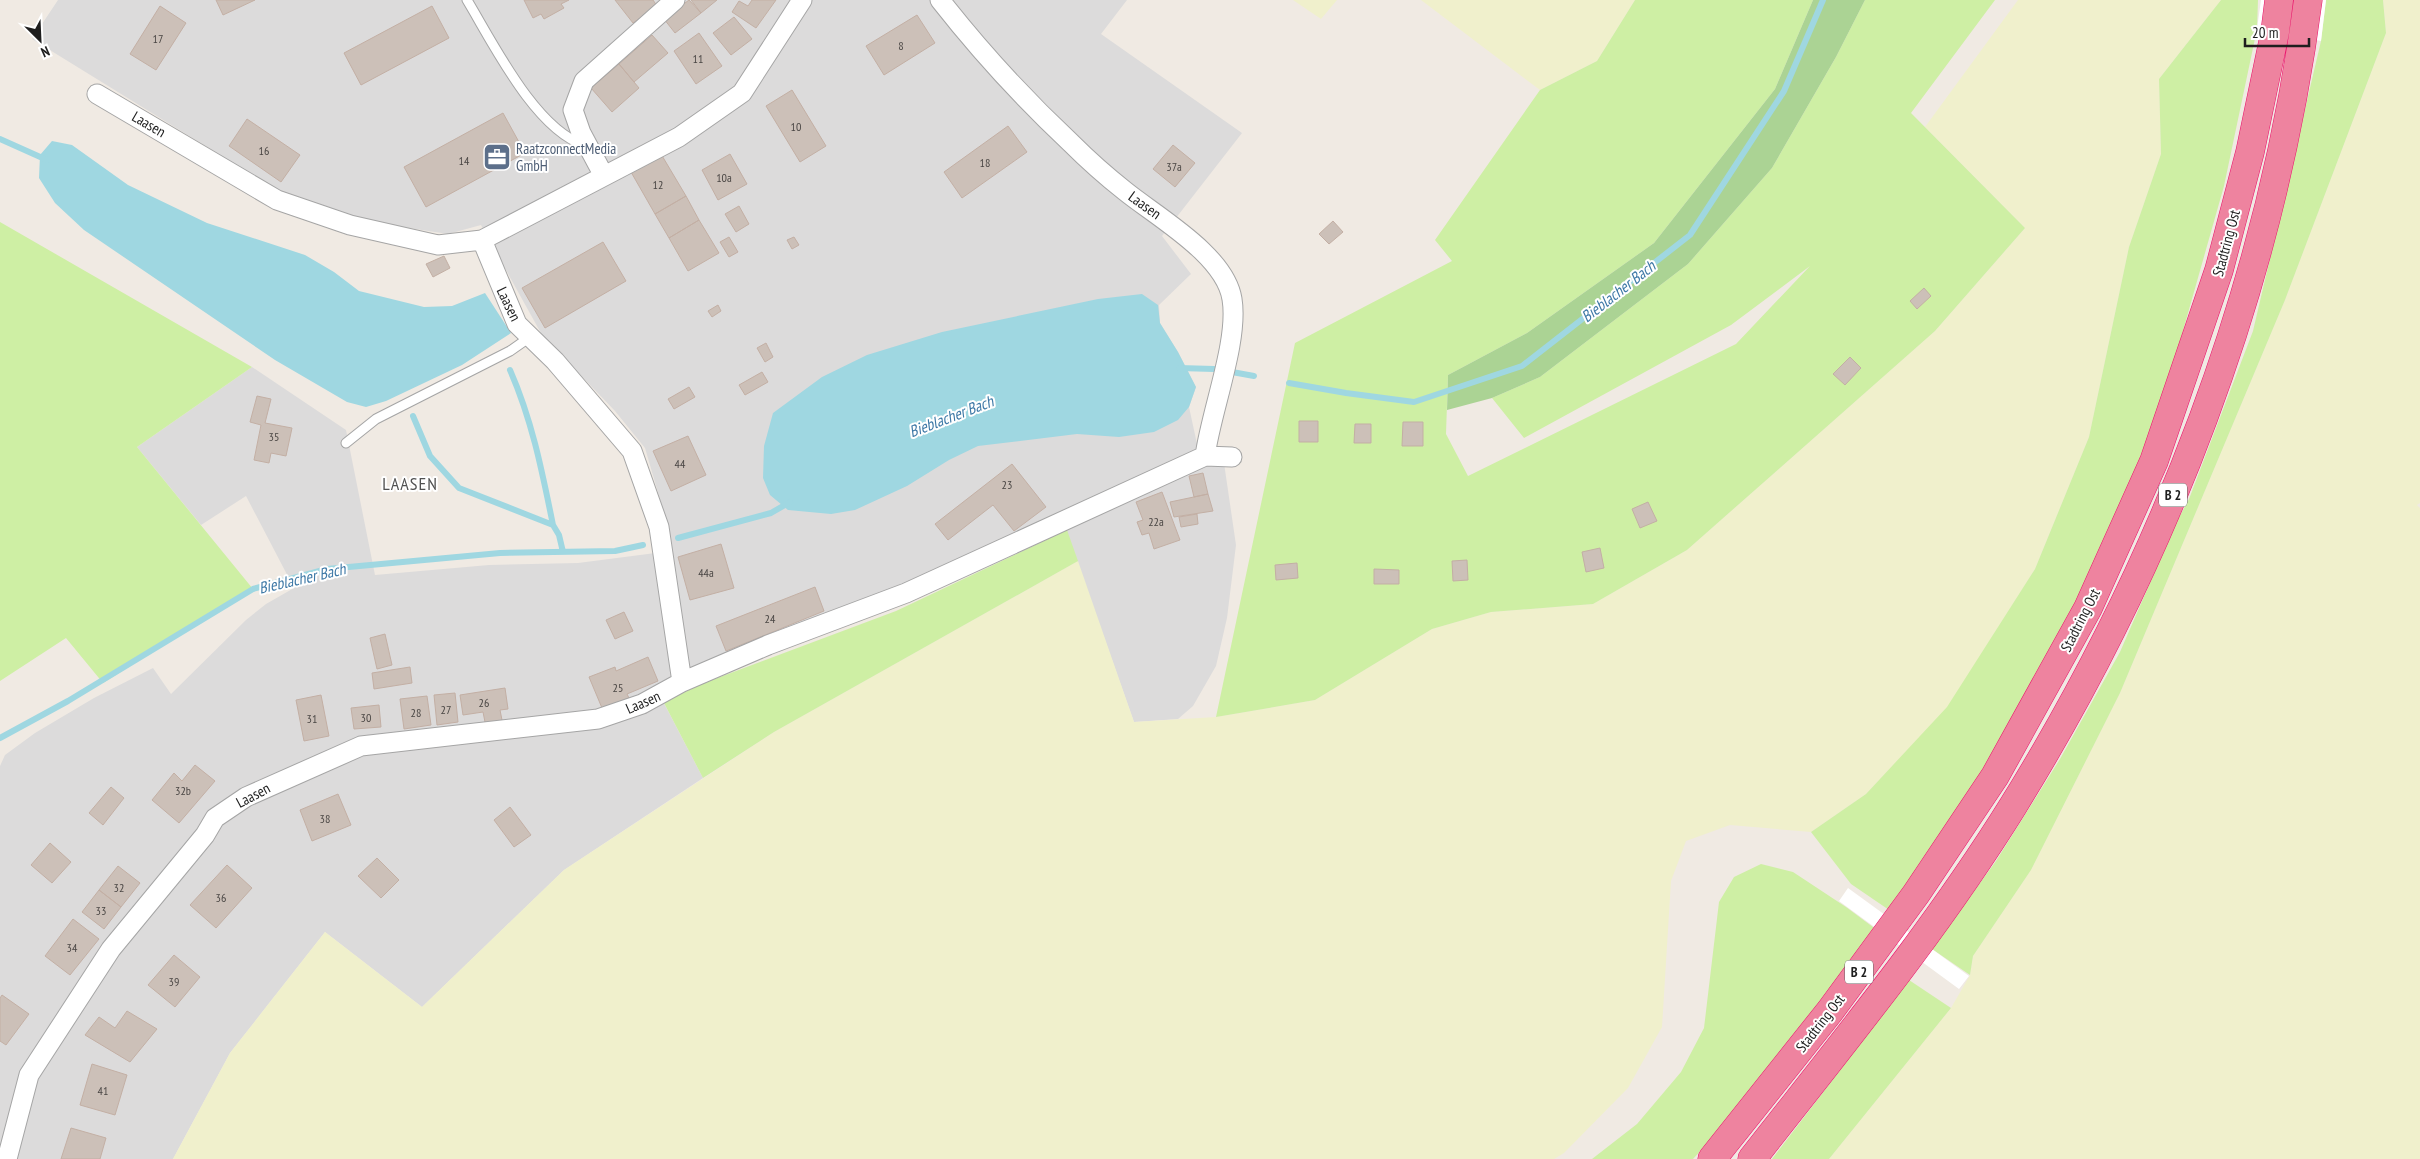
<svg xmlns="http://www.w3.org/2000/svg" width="2420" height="1159" font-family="'PT Sans Narrow',sans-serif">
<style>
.residential{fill:#dcdbdb}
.farmland{fill:#f0f0cc}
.grass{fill:#ceefa4}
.forest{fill:#abd394}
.water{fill:#9fd7e1}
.pier{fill:#fff}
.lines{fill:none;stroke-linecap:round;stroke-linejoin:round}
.stream{stroke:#9fd7e1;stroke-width:6}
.building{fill:#ccc0b8;stroke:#c3afa4}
.lane-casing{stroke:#a5a5a5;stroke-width:11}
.street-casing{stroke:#a5a5a5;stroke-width:21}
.highway-casing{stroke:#e9146c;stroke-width:29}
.lane{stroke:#fff;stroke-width:9}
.street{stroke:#fff;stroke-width:19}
.highway{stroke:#ee839f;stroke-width:28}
.labels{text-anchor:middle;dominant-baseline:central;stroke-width:4;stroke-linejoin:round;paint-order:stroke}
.number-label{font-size:12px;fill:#4a4644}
.shield{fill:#fff;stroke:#626262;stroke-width:1}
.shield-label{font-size:14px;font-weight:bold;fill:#1e1e1e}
.street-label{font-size:15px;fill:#1e1e1e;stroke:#fff}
.service-label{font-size:15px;fill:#4e5e75;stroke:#fff;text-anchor:start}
.water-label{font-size:16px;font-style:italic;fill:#3d78a6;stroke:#fff}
.quarter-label{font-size:18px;letter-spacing:1px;fill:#515151;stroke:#fff}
</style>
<rect width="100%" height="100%" fill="#f0eae3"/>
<path class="residential" d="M58,0H1127L1101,34L1242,133L1162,236L1191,274L1159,305L1160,323L1178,352L1196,387L1189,407L1202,467L1224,463L1236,545L1227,618L1216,666L1193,706L1178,719L1134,722L1060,513L916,582L656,688L703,778L564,870L422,1007L325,932L230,1053L173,1159H0V766L5,755L35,733L94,698L153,668L171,694L246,620L266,604L294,588L246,496L201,525L137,447L252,367L346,430L375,575L489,565L578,563L671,551L666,520L645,448L615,411L542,335L481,225L448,234L396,226L333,211L275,189L32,39Z"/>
<path class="farmland" d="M1293,0H1337L1321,19Z
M1421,0H1635L1597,61L1540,90Z
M2018,0H2221L2159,79L2161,154L2129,247L2089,437L2035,569L1948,707L1866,794L1811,832L1730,825L1686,841L1671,881L1662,1027L1628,1088L1564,1153L1554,1159H173L230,1053L325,932L422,1007L564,870L774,732L1078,561L1134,722L1216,717L1315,700L1432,629L1491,612L1593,604L1687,550L1935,331L2025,228L1925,127Z
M2383,0H2420V503L2417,505L2420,508V1159H1829L1951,1008L1970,975L1973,956L2031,870L2120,693L2285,300L2386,33Z"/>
<path class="grass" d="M1635,0H1813L1775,89L1654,243L1527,333L1448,375L1446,434L1468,476L1736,344L1810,266L1731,325L1524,438L1492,398L1540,377L1688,264L1772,168L1836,57L1865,0H1995L1911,113L2025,228L1935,331L1687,550L1593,604L1491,612L1432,629L1315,700L1216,717L1295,343L1452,261L1435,240L1540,90L1597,61Z
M2221,0H2258L2257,29L2224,186L2173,366L2134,475L2072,619L2008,737L1892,912L1851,884L1811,832L1866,794L1947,707L2035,569L2089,437L2129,247L2161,154L2159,79Z
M2326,0H2383L2386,33L2285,300L2120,693L2031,870L1973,956L1970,975L1932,949L1996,861L2060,759L2120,652L2176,523L2189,499L2253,331L2321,41Z
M0,222L252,367L137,447L253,589L103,683L66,638L0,681Z
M1067,530L1078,561L774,732L703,778L664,703L696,686L896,611Z
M1761,864L1793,872L1846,907L1877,930L1726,1124L1693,1159H1592L1637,1124L1681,1072L1704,1028L1719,902L1734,877Z
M1909,980L1951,1008L1829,1159H1772Z"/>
<path class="forest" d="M1813,0H1865L1836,57L1772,168L1688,264L1540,377L1492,398L1447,410L1448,375L1527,333L1654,243L1775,89Z"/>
<path class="water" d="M52,141L72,145L128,185L207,223L305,255L334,272L359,291L424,307L452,306L485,293L511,333L462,365L386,401L366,407L347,402L275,360L84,230L55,203L39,178L40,155Z
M1142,294L1158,305L1160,323L1178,352L1196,387L1189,407L1178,420L1154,432L1119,437L1077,434L978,446L949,460L907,486L855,510L831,514L788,510L770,495L763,478L764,446L773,413L822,377L867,355L942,332L1098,299Z"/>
<path class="pier" d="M2261,0H2326L2321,41L2257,29Z
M1848,888L1969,976L1959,989L1839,901Z"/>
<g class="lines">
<path class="stream" d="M0,139L47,160
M1179,368L1214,369
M510,370C532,420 542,471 553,525
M1232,372L1254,376
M1289,383L1346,393L1414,402L1522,366L1690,235L1784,91L1823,0
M413,416L430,456L459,488L553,525L559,535L563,552
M678,538L771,513L790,502
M0,738L68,701L253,589L327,569L500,553L615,551L643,545"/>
</g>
<path class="building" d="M216,0H255L223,15Z
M524,0H569L561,4L564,8L544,19L541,14L533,18Z
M615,0H653L657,6L633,23Z
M689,0L701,13L675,33L664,19Z
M691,0H717L701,13Z
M752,0H776L756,28L732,12L739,1L748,6Z
M160,6L186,23L156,70L130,54Z
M432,6L449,38L361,85L344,53Z
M917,15L935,43L884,75L866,46Z
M734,17L752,39L731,55L713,33Z
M699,33L722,66L696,84L674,51Z
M652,35L668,53L634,82L619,64Z
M619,64L639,88L612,112L591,88Z
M792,90L826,146L800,162L766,106Z
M503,113L525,153L426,207L404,167Z
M247,119L300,155L281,182L229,146Z
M1008,126L1027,152L962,198L944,172Z
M1173,145L1195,163L1175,187L1153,169Z
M661,154L686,196L655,214L631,172Z
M730,154L747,184L718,200L702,170Z
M686,196L699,220L669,238L655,214Z
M739,206L749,224L736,232L725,214Z
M699,220L719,253L688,271L669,238Z
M1333,221L1343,232L1329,244L1319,234Z
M729,237L738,252L729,257L720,242Z
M794,237L799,245L792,249L787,240Z
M603,242L626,281L545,328L522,288Z
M444,256L450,268L433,277L426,264Z
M1924,288L1931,296L1917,309L1910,301Z
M718,305L721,311L712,317L708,311Z
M766,343L773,357L765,362L757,348Z
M1850,357L1861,368L1845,385L1833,374Z
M762,372L768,382L745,395L739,385Z
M689,387L695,397L674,409L668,399Z
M257,396L271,399L265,423L292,428L286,456L271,453L269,463L254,460L261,425L250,422Z
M1299,421H1318V442H1299Z
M1403,422H1423V446H1402Z
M1355,424H1371V443H1354Z
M688,436L706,475L671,491L653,451Z
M1012,464L1046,507L1014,531L993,505L948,540L935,524Z
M1203,473L1208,494L1194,497L1189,476Z
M1162,492L1180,540L1154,549L1149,533L1142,535L1137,522L1143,520L1136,502Z
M1208,494L1213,511L1174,517L1170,502Z
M1648,502L1657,521L1640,528L1632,509Z
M1197,514L1198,524L1181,527L1179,517Z
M721,544L734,588L690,600L678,557Z
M1600,548L1604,568L1586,572L1582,552Z
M1467,560L1468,580L1453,581L1452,561Z
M1297,563L1298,578L1276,580L1275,565Z
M1374,569L1399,570V584H1374Z
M815,587L824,611L726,651L716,626Z
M624,612L633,631L615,639L606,620Z
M385,634L392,665L377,669L370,638Z
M648,657L658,681L627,694L629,698L602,708L589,677L615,667L616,671Z
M410,667L412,683L374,689L372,673Z
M505,688L508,709L500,710L503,725L486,727L483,712L463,715L460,695Z
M455,693L458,722L437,725L434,695Z
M321,695L329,736L304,741L296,700Z
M427,696L431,725L404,729L400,699Z
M379,705L381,727L354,729L351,708Z
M195,765L215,781L179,823L152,800L174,773L182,781Z
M111,787L124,798L103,825L89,813Z
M338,794L351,825L312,841L300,810Z
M510,807L531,835L514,847L494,820Z
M50,843L71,862L52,883L31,865Z
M377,858L399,880L381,898L358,876Z
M227,865L252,888L216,928L190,905Z
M118,866L140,883L121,907L99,890Z
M99,890L121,907L104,929L82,912Z
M73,919L99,939L70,975L45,956Z
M174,955L200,977L175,1007L148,985Z
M2,995L29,1014L6,1045L0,1041V998Z
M127,1011L157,1029L130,1062L85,1035L99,1017L115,1028Z
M92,1064L127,1075L115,1115L80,1105Z
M71,1128L106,1138L100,1159H61Z"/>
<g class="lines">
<g class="lane-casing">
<path id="lane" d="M467,0C493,43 535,129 584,145
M346,443L376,419L510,351L530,337"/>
</g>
<g class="street-casing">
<path id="street" d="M940,0C980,51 1024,99 1071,143C1088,160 1106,176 1125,191C1157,217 1225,255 1232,299C1239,341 1211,411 1205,456
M97,94L277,200L350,225L438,245L482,240
M604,176L581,133L573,110L584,81L675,0
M682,682L659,527L632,451L555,361L517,324L482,240L679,137L742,93L802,0
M7,1159L29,1075L111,949L205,835L215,818L246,797L361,746L598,719L642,704L682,682L768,645L906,593L1205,456L1232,457"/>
</g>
<g class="highway-casing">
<path id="highway" d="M1712,1159L1830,1011L1916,894L1995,776L2088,608L2154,461L2219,270L2250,152L2275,32L2279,0
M1752,1159C1842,1044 1936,930 2013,806C2164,562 2271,285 2308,0"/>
</g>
<use href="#lane" class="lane"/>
<use href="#street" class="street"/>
<use href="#highway" class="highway"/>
</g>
<defs>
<g id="office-square" transform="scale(1.4375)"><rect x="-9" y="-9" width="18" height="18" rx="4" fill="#5c6f8a" stroke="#fff"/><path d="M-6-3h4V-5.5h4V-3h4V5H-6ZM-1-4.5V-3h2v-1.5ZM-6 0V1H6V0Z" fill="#fff"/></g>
</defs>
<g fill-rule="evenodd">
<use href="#office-square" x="497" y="157"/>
</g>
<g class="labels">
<g class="number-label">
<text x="158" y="38">17</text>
<text x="901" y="45">8</text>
<text x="698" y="58">11</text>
<text x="796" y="126">10</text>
<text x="264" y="150">16</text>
<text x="464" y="160">14</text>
<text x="985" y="162">18</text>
<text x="1174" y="166">37a</text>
<text x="724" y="177">10a</text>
<text x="658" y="184">12</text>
<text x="274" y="436">35</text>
<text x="680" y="463">44</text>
<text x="1007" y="484">23</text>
<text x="1156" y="521">22a</text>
<text x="706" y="572">44a</text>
<text x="770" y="618">24</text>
<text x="618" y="687">25</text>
<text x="484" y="702">26</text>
<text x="446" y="709">27</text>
<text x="416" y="712">28</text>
<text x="366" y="717">30</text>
<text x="312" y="718">31</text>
<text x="183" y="790">32b</text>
<text x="325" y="818">38</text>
<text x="119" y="887">32</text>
<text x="221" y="897">36</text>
<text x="101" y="910">33</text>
<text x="72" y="947">34</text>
<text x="174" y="981">39</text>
<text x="103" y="1090">41</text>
</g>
<g class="shield">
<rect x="2159" y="483.5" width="28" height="23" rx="4"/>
<rect x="1845" y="960.5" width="28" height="23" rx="4"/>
</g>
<g class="shield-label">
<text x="2173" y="495">B 2</text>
<text x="1859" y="972">B 2</text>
</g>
<g class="street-label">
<text transform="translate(149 124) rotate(30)">Laasen</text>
<text transform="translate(1145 205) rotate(36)">Laasen</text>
<text transform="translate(2226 243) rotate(-75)">Stadtring Ost</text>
<text transform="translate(509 304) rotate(64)">Laasen</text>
<text transform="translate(2080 620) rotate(-63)">Stadtring Ost</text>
<text transform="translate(643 702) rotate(-24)">Laasen</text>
<text transform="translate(253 795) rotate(-28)">Laasen</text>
<text transform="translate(1820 1023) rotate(-52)">Stadtring Ost</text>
</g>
<g class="service-label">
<text x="516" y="148">RaatzconnectMedia<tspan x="516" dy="17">GmbH</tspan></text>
</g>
<g class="water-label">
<text transform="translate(1618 291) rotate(-38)">Bieblacher Bach</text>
<text transform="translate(951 416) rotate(-21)">Bieblacher Bach</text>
<text transform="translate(302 578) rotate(-13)">Bieblacher Bach</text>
</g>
<g class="quarter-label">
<text x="410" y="483">LAASEN</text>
</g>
</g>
<g transform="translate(40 40) rotate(156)" stroke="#ffffff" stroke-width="4" paint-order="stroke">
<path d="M0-4L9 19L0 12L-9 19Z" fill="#1e1e1e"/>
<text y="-8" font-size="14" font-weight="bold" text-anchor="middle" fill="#1e1e1e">N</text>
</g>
<path d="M2245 38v8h64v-8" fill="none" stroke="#1e1e1e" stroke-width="2.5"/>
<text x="2252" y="38" font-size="15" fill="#1e1e1e" stroke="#ffffff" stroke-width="4" paint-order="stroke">20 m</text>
</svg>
